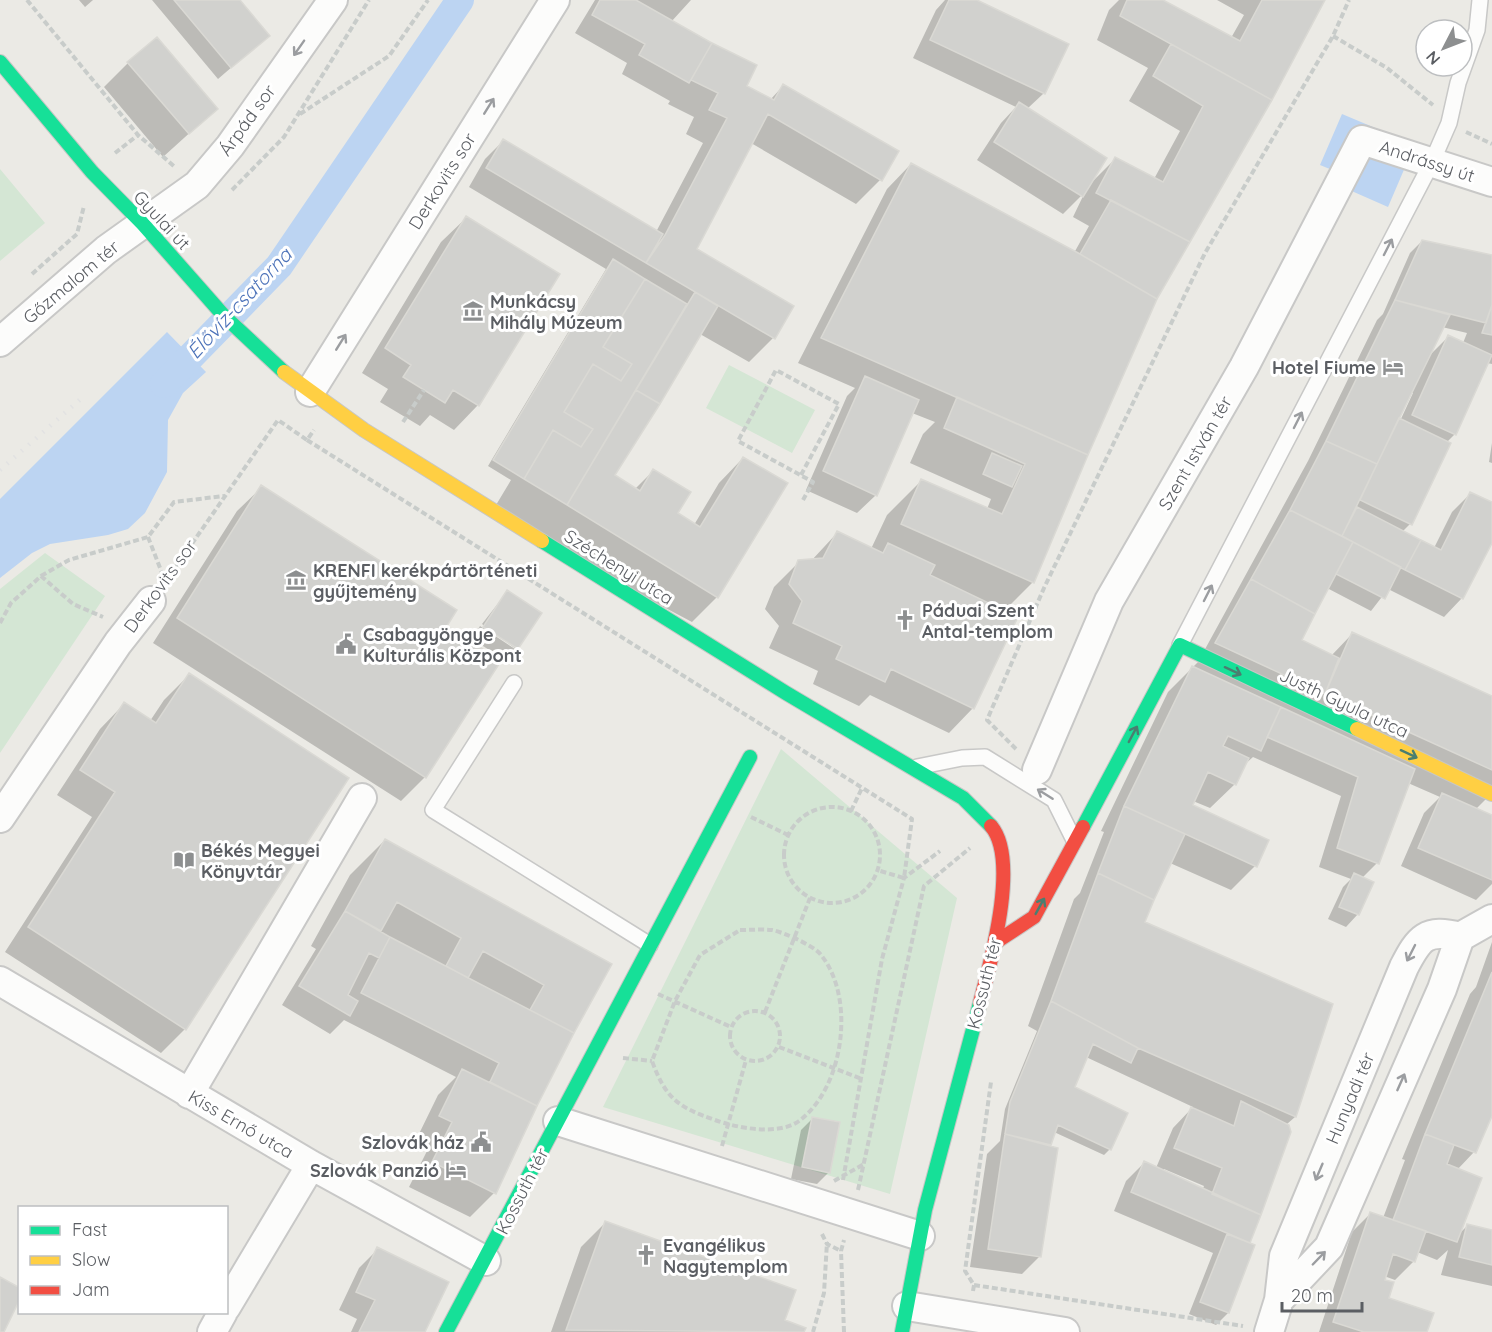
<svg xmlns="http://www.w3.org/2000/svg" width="1492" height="1332" font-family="Quicksand,sans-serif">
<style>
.green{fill:#d4e6d4}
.water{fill:#bcd4f2}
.shadow{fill:#0003;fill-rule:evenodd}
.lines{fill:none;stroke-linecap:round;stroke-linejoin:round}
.canal{stroke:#bcd4f2;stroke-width:28}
.building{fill:#d1d1ce;stroke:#dad9d4;stroke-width:1.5}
.lane-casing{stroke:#c8c8c7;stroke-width:18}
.street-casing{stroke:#c8c8c7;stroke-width:32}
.fast-casing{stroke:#c7c7c5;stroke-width:16}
.slow-casing{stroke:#c7c7c5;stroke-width:16}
.jam-casing{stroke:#c7c7c5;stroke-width:16}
.path{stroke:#c8ccca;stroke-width:4;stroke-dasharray:6 3;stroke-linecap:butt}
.lane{stroke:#fcfcfb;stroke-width:15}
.street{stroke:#fcfcfb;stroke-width:28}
.fast{stroke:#16e098;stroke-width:14}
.slow{stroke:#ffcf43;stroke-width:14}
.jam{stroke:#f24e42;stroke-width:14}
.rail{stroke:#e2e2e2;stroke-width:4.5;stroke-dasharray:1.5 8;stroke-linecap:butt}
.oneway{stroke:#9b9da0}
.oneway2{stroke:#4a7e70}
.labels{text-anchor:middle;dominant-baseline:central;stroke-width:6;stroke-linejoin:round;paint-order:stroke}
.street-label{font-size:18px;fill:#5b5e63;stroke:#fff}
.poi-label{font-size:18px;font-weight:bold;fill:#5b5e63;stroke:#fff;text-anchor:start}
.water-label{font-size:20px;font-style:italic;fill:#4d73b9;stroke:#fff}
</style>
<rect width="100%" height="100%" fill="#ebeae5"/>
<path class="green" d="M0,169L45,223L0,261Z
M729,365L815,410L792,453L706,408Z
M45,553L105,596L0,753V589Z
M781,749L957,898L890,1194L603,1107Z"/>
<path class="water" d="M1342,114L1380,130L1371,150L1406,165L1388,207L1338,185L1342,174L1320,165Z
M167,332L206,372L183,393L168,420L167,472L145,513L128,529L108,535L50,544L32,553L0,578V499Z"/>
<path class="shadow" d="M79,0H93L85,7Z
M152,0H238L268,36L218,79Z
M595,0H691L671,22L755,66L745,87L770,100L783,86L880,180L856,204L751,143L695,250L773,338L749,362L700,334L613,476L635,489L653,471L676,514L694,525L719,483L743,458L786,484L717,597L692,622L490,515L511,480L488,466L606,269L469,187L485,159L503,141L656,232L703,143L686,134L694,117L668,104L670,101L622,74L627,63L575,33Z
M945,0H973L1044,93L1027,109L1091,183L1115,159L1154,179L1180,131L1129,101L1148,68L1097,40L1109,10L1119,0H1160L1231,38L1244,15L1217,0H1324L1155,298L1033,582L1003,612L973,708L949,733L870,695L859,706L813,684L818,671L769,648L779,626L765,609L774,587L799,562L811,561L837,533L871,549L887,515L922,480L987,509L991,499L910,463L923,434L935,422L912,413L876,495L857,513L806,490L847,396L855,388L798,363L887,189L911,164L1074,253L1089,226L1073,217L1085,192L1063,214L977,160L1001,123L1016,107L913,58L936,10Z
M128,63L216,109L163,157L104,87Z
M466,218L478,405L454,430L430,415L420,426L380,402L388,389L362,373L441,242Z
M1422,241L1492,256V364L1487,363L1455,434L1447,442L1410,524L1402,532L1434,548L1452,512L1471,493L1492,504V539L1462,598L1444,617L1388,589L1371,611L1327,588L1300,640L1331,656L1352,634L1492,698V793L1476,809L1492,817V884L1476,900L1401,866L1424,813L1440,797L1408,783L1377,863L1362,878L1358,914L1346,927L1328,919L1343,887L1351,879L1319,867L1341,796L1253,757L1243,766L1235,784L1210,808L1193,801L1191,805L1255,866L1231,890L1170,863L1143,922L1331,1005L1295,1117L1287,1124L1289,1132L1248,1244L1228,1313L1216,1325L1189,1314L1213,1253L1114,1211L1126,1181L1144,1163L1156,1168L1173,1128L1193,1107L1086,1057L1073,1087L1110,1149L1104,1155L1054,1132L1047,1147L1040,1256L1022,1274L970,1267L987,1154L1000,1141L1005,1109L1037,1031L1028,1026L1074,899L1080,893L1104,832L1101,831L1168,692L1198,662L1308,461L1377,320L1383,314L1410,253ZM1442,327L1467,333L1463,343L1449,336L1428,357ZM1410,392L1413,393L1400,421L1397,419ZM1164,1169L1204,1186L1202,1191L1163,1172Z
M1492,443V463L1489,462Z
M262,487L445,627L425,777L401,801L153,643L237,511Z
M507,592L540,613L516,649L482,624Z
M480,626L515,649L505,660L472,639Z
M189,675L185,1029L161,1053L5,952L92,817L57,795L100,729L124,704L150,721L164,700Z
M385,840L610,964L571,1035L494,1193L470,1217L409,1187L429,1147L416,1140L438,1095L456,1077L344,1020L330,1034L282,1005L316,949L311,946L350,875Z
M1492,942V1112L1474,1152L1457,1170L1458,1235L1467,1226L1492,1232V1286L1441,1275L1448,1250L1437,1260L1417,1252L1414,1261L1395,1280L1384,1276L1387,1299L1426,1332H1319L1352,1232L1370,1214L1383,1218L1405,1160L1402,1159L1470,994L1476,987Z
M813,1118L829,1172L817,1184L791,1179L801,1130Z
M605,1223L783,1321L804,1328L802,1332H551L581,1247Z
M378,1249L423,1332H351L357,1319L339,1310L359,1268Z"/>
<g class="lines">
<path class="canal" d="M164,384L279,266L460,0"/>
</g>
<path class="building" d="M174,0H240L270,36L231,68Z
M600,0H636L712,43L689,83L639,55L645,44L592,15Z
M949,0H977L1069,44L1045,94L930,40Z
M1127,0H1163L1240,41L1262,0H1325L1272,100L1120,16Z
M157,37L218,109L189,134L127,62Z
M712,43L757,65L747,86L774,100L783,84L899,151L882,181L768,114L697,249L794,306L775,339L646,263L665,235L727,118L709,110L718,93L691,80Z
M1171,44L1272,100L1190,242L1096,193L1115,157L1163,182L1203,106L1153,76Z
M1019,102L1107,158L1083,197L994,142Z
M503,139L663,234L646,263L486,168Z
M911,163L1080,254L1157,299L1088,455L821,338Z
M1111,200L1190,242L1157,299L1080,254Z
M466,216L560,274L479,406L453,390L445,403L403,377L411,365L385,348Z
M1422,240L1492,255V305L1486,323L1395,300Z
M613,259L645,279L603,347L632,364L621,381L593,364L564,412L593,429L581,447L553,430L524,479L493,460Z
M645,279L687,304L567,505L524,479L553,430L581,447L593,429L564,412L593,364L621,381L632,364L603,347Z
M695,292L718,306L660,404L636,390Z
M1395,300L1450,315L1377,464L1326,441Z
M1492,305V335L1482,333Z
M1448,335L1492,355L1456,435L1412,415Z
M865,376L919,400L877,496L823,471Z
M636,390L660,404L615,475L640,491L653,469L691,492L678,513L700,527L743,457L788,483L718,598L567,505Z
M957,397L1088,455L1034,583L901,524L921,479L1002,514L1025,464L944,428Z
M1399,418L1451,443L1412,525L1360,500Z
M1326,441L1377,464L1342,536L1290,510Z
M992,453L1022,466L1012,487L983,474Z
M261,485L457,610L447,626L501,661L426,778L177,618Z
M1470,492L1492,502V543L1463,599L1405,570L1421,540L1441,550Z
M1357,507L1421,540L1405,570L1342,536Z
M1290,510L1353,542L1315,614L1251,579Z
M837,531L883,553L888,543L935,565L930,575L1018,617L974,709L891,669L885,682L836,659L842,646L793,623L802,601L789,584L798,560L823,558Z
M1353,542L1401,567L1385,599L1336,574Z
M1251,579L1315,614L1302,640L1339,658L1325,694L1215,643Z
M507,590L542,613L518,649L483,627Z
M1352,632L1492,696V770L1325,694Z
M1192,666L1281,707L1261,751L1228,736L1223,746L1249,758L1236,785L1208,772L1193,805L1269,840L1257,867L1124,806Z
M189,673L349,778L186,1030L28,927L115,792L80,770L124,702L156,723Z
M1281,707L1415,769L1379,864L1337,848L1358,777L1267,737Z
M1442,793L1492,815V880L1418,848Z
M1124,806L1185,834L1154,900L1098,873Z
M385,839L612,964L574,1033L530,1010L544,985L483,951L468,978L446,966L461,938L397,902L381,931L345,911Z
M1098,873L1154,900L1145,922L1333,1004L1296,1117L1138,1048L1051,1001Z
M1354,873L1374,882L1359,915L1339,907Z
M345,911L390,937L379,958L369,953L348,995L358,1001L350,1016L299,986Z
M390,937L574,1033L537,1106L490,1082L499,1063L361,993Z
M1492,972V1116L1476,1153L1425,1134Z
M1051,1001L1138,1048L1131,1063L1093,1044L1075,1087L1128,1113L1111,1150L1058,1125L1051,1145L1005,1134L1010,1102Z
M462,1069L537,1106L496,1194L432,1162L452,1122L439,1116Z
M1241,1101L1289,1125L1291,1132L1261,1215L1212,1194L1222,1168L1174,1148L1191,1107L1234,1126Z
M812,1117L840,1122L830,1173L802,1167Z
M1005,1134L1058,1148L1041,1257L988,1249Z
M1425,1134L1454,1145L1447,1164L1482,1178L1457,1242L1393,1220Z
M1144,1161L1261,1215L1250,1243L1131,1192Z
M1370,1212L1426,1231L1415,1262L1393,1254L1385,1280L1394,1282L1389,1298L1434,1313L1427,1332H1364L1333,1322Z
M605,1221L796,1290L785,1320L806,1328L804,1332L566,1330Z
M1467,1224L1492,1230V1265L1459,1257Z
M1227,1234L1255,1245L1229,1313L1200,1302Z
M377,1247L449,1282L425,1332H359L375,1300L356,1292Z
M0,1277L20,1288V1299L4,1332H0Z"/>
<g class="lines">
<g class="lane-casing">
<path id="lane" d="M1180,645L1432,162L1449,123L1458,83L1477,30L1480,0
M514,683L433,810L650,945
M917,767L962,758L985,757L1054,800L1074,840"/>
</g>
<g class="street-casing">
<path id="street" d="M0,342L106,250L197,185L230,146L333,0
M310,392L555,0
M1037,770L1109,601L1244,367L1362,140L1492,182
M0,818L118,643L151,601
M0,981L311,1165L486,1261
M189,1094L362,798
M558,1121L920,1236
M1279,1300L1329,1247L1442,989L1460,937L1492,919
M907,1306L1065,1332
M226,1307L311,1165
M212,1332L223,1312
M1269,1332L1279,1300L1284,1256L1404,967C1419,938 1426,928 1460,937"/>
</g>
<g class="fast-casing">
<path id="fast" d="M0,62L92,172L143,224L224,316L284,372
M542,541L786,693L963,798L991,826
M1083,827L1180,645L1357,729
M446,1332L750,757
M902,1332L925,1210L980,1003"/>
</g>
<g class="slow-casing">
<path id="slow" d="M284,372L364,430L542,541
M1357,729L1492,794"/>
</g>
<g class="jam-casing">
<path id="jam" d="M996,942L1034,917L1083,827
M980,1003C990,964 1020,860 991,826"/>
</g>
<path class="path" d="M27,0L138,135L175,167
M1333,36L1387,68L1433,105
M300,114L389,56L428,0
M1466,132L1492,144
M115,153L138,135
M232,190L284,137L369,0
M32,274L77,234L84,206
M403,422L424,390
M307,440L912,819L904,878L877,870
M801,475L839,404L776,370L738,441L813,482L803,500
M148,537L164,578
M41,576L69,560L148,537L174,502L224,496
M166,581L278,420L307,440L314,430
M0,623L11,603L41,576L73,604L103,617
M1016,749L987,720L1044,588L1205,253L1333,36L1349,0
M784 855a48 48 0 1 1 96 0a48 48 0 1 1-96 0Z
M851,811L862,788
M751,817L788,835
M740,930C751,930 762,929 772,930C783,932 815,946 821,955C856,998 844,1088 799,1121C778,1136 737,1128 715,1120C678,1107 666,1099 652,1061L675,1001L700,955Z
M658,994L731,1027
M730 1036a25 25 0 1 1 50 0a25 25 0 1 1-50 0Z
M765,1012L810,898
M779,1047L862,1079
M623,1058L652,1061
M722,1146L746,1060
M843,1180L882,959L904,878L940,851
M834,1181L864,1164
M858,1190L924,886L970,848
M822,1234L827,1244L841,1251
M974,1285L1243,1326
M973,1291L974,1285L965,1271L991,1082
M813,1332L824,1293L827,1242
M844,1332L841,1251L844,1240"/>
<use href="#lane" class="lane"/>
<use href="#street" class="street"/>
<use href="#fast" class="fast"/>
<use href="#slow" class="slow"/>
<use href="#jam" class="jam"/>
<path class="rail" d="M0,470L83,397"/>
</g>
<defs><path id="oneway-shaft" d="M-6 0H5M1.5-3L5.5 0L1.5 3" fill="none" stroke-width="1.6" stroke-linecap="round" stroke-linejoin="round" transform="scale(1.5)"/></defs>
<g class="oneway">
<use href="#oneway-shaft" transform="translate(299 48) rotate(125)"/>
<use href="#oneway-shaft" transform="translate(489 106) rotate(-58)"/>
<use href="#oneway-shaft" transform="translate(1388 247) rotate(-63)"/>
<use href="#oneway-shaft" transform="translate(341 342) rotate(-58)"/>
<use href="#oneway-shaft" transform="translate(1298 420) rotate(-63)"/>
<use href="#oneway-shaft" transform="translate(1208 593) rotate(-63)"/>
<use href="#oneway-shaft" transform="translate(1045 794) rotate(-148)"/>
<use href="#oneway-shaft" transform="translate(1411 953) rotate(117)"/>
<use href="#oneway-shaft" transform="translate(1401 1082) rotate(-66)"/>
<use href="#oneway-shaft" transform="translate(1319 1172) rotate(113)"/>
<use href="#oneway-shaft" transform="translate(1319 1258) rotate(-46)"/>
</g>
<g class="oneway2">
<use href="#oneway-shaft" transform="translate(1233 671) rotate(25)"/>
<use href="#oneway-shaft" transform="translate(1133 734) rotate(-62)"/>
<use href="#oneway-shaft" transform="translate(1409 754) rotate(25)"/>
<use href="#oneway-shaft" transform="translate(1040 906) rotate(-61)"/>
</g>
<defs>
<g id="museum-bare" transform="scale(1.62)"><path d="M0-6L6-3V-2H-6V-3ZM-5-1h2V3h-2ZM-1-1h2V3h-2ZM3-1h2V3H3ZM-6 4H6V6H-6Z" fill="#8d8f90" stroke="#fff" stroke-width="2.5" paint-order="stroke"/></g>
<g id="hotel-bare" transform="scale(1.62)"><path d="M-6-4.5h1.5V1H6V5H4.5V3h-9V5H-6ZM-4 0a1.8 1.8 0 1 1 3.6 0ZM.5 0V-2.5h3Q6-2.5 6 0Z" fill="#8d8f90" stroke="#fff" stroke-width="2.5" paint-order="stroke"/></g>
<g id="church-bare" transform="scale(1.62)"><path d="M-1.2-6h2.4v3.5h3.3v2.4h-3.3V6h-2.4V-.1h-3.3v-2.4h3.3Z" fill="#8d8f90" stroke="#fff" stroke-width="2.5" paint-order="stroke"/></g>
<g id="civic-bare" transform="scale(1.62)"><path d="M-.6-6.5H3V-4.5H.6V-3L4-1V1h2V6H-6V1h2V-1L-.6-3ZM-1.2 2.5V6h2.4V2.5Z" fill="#8d8f90" stroke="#fff" stroke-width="2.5" paint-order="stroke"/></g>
<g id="library-bare" transform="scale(1.62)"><path d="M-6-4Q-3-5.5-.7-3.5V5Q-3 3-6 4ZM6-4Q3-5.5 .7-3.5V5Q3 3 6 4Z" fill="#8d8f90" stroke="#fff" stroke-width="2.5" paint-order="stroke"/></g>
</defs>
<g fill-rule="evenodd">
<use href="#museum-bare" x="473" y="311"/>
<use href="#hotel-bare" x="1393" y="367"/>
<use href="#museum-bare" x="296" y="580"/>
<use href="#church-bare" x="905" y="620"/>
<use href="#civic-bare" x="346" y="644"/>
<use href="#library-bare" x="184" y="860"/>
<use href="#civic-bare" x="481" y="1142"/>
<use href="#hotel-bare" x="456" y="1170"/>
<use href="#church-bare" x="646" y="1255"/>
</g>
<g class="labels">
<g class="street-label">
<text transform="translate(247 120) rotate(-54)">Árpád sor</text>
<text transform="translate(1427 161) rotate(18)">Andrássy út</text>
<text transform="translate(442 181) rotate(-58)">Derkovits sor</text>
<text transform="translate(162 220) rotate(47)">Gyulai út</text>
<text transform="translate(71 282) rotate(-40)">Gőzmalom tér</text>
<text transform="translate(1195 453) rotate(-60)">Szent István tér</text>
<text transform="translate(619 567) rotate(32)">Széchenyi utca</text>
<text transform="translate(160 586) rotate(-54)">Derkovits sor</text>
<text transform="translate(1344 703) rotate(25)">Justh Gyula utca</text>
<text transform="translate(984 983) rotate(-76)">Kossuth tér</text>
<text transform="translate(1350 1098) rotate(-67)">Hunyadi tér</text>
<text transform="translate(241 1124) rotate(30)">Kiss Ernő utca</text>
<text transform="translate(522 1191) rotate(-63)">Kossuth tér</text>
</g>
<g class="poi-label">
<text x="490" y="301">Munkácsy<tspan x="490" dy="21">Mihály Múzeum</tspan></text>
<text x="1376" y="367" text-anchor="end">Hotel Fiume</text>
<text x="313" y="570">KRENFI kerékpártörténeti<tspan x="313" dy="21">gyűjtemény</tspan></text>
<text x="922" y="610">Páduai Szent<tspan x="922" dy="21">Antal-templom</tspan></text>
<text x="363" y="634">Csabagyöngye<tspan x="363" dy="21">Kulturális Központ</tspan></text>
<text x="201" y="850">Békés Megyei<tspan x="201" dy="21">Könyvtár</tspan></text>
<text x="464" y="1142" text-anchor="end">Szlovák ház</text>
<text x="439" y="1170" text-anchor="end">Szlovák Panzió</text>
<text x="663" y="1245">Evangélikus<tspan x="663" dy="21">Nagytemplom</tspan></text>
</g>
<g class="water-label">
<text transform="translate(239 303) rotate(-47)">Élővíz-csatorna</text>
</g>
</g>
<rect x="18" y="1206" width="210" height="108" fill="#ffffff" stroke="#bdbfc1" stroke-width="1.5"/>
<rect x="30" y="1226" width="30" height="9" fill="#16e098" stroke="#bdbfc1" stroke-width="1.5"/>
<text x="72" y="1236" font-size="18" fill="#5b5e63">Fast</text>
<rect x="30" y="1256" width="30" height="9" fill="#ffcf43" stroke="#bdbfc1" stroke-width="1.5"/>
<text x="72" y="1266" font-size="18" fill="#5b5e63">Slow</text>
<rect x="30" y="1286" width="30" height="9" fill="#f24e42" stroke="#bdbfc1" stroke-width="1.5"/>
<text x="72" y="1296" font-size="18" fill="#5b5e63">Jam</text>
<g transform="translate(1444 48) rotate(228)"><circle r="28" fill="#ffffff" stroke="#bdbfc1" stroke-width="1.5"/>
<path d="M0-4.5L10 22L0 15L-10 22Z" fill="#8d8f90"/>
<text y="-9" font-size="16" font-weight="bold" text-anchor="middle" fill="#5b5e63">N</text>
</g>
<path d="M1282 1302v9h80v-9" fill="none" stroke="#5b5e63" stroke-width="3"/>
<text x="1291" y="1302" font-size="18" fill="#5b5e63" stroke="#ffffff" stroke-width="4.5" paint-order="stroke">20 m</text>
</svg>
